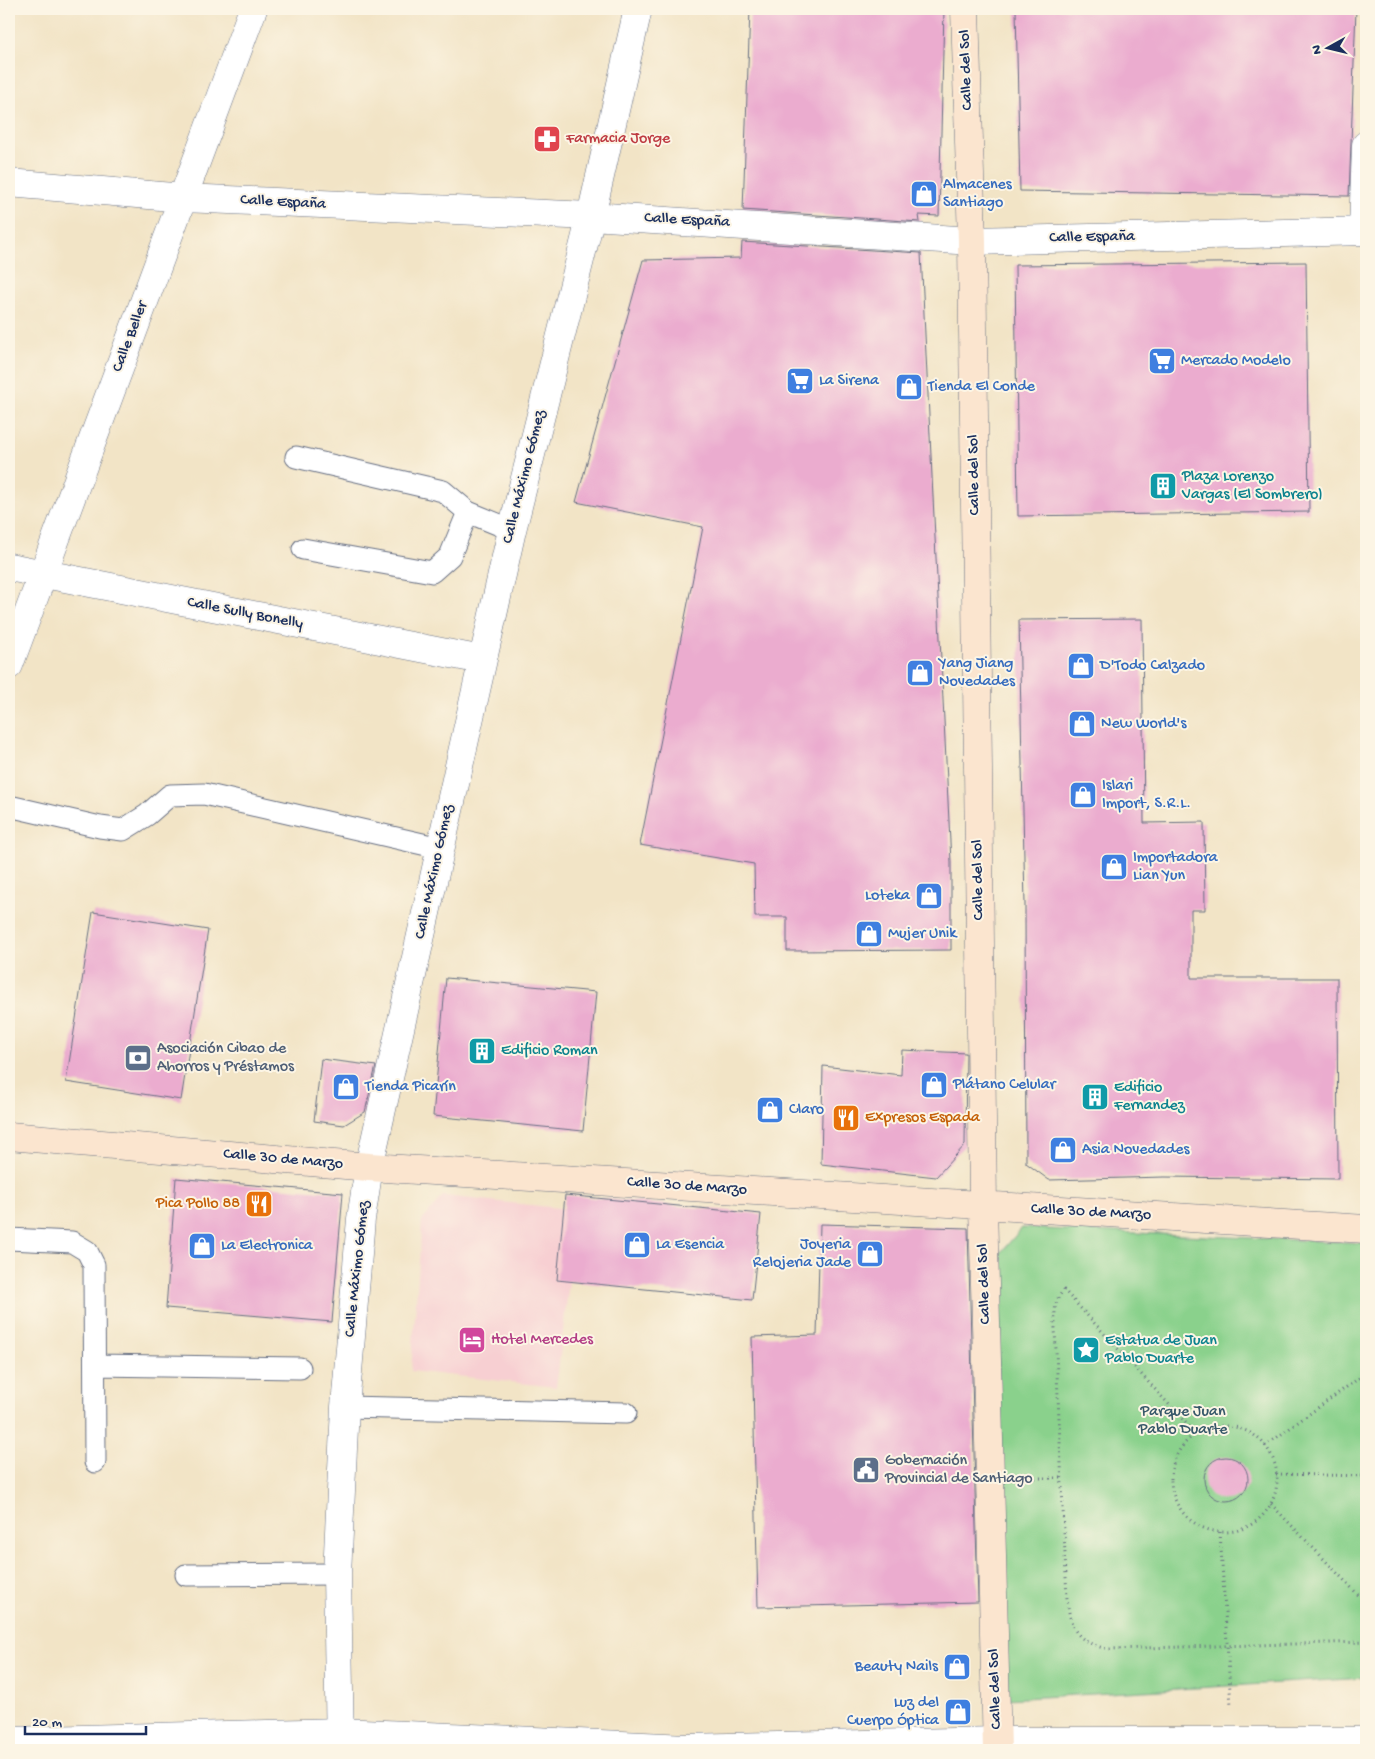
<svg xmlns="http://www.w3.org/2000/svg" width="1375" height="1759" font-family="'Gochi Hand',sans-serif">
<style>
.built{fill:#f7cfd2}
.green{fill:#8ad18c;stroke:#528075}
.building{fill:#ebaccf}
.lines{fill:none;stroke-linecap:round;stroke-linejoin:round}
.service-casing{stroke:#666e82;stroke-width:23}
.pedestrian-casing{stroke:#666e82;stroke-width:29}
.minor-casing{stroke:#666e82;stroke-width:29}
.secondary-casing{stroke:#666e82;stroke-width:29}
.path{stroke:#666e82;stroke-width:3;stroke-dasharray:1 4;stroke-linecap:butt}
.service{stroke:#fff;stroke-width:21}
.pedestrian{stroke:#fff;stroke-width:28}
.minor{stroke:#fff;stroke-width:28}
.secondary{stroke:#fbe5cf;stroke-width:28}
.labels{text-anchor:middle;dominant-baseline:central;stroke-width:4;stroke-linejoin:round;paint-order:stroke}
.street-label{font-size:16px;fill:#1b2f5e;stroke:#fcf5e5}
.health-label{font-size:16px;fill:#be3a42;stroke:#fcf5e5;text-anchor:start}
.shop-label{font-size:16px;fill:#366cbe;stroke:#fcf5e5;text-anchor:start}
.culture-label{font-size:16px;fill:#0d838f;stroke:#fcf5e5;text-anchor:start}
.service-label{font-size:16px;fill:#4e5e75;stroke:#fcf5e5;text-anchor:start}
.food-label{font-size:16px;fill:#c56008;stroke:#fcf5e5;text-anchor:start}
.hotel-label{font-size:16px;fill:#b23c85;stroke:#fcf5e5;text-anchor:start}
.park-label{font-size:16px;fill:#37586a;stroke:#fcf5e5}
</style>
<rect width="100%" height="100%" fill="#fcf5e5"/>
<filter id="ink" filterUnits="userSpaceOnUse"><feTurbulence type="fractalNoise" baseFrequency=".02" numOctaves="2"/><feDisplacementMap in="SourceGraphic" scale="10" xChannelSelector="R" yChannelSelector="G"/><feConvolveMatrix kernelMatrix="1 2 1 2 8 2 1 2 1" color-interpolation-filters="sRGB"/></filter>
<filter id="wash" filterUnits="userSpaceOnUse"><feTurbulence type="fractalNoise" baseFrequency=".0096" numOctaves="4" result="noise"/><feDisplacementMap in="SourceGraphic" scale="20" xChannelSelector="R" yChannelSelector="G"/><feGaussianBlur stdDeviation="1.12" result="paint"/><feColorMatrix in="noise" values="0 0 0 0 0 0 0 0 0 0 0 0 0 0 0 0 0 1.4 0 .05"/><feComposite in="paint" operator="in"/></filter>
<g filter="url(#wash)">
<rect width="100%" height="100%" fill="#f2e4c6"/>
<path class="built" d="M443,1196L578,1210L556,1387L411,1371L422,1221Z"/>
<path class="green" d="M1022,1228L1366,1243V1678L1007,1699L995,1259Z"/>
<g id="blocks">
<path class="building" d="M750,9H944L939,216L919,215L920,222L743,210Z
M1016,9H1356L1349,196L1020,191Z
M742,242L921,253L951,862V950L787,951V917H755L754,864L640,845L703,527L576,502L643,260L741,258Z
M1306,262L1309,512L1018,516L1015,265Z
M1142,619L1144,823L1204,822L1205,910H1191V978H1337L1338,1179L1164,1177L1049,1180L1026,1163L1025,905L1019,620Z
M93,912L208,930L181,1100L66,1082Z
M446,978L596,992L583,1131L433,1116Z
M902,1050L966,1053L965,1145L936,1177L821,1164L823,1066L901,1075Z
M321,1059L376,1066L365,1112L344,1125L314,1121Z
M176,1178L343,1193L332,1322L166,1308Z
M565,1195L761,1214L752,1300L557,1280Z
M820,1224L968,1228L978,1602L758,1607L752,1337L817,1335Z
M1204 1479a22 22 0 1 1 44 0a22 22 0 1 1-44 0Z"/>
</g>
</g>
<g filter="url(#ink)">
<use href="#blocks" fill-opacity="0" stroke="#666e82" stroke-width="1"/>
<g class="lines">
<g class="service-casing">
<path id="service" d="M296,457L443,491L468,512L512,530
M303,549L432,572L450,556L468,512
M9,806L100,827L123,830L147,815L170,795L204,794L440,848
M9,1239L72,1242L87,1251L94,1265L95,1462
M96,1365L300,1368
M345,1407L626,1413
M186,1575L337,1574"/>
</g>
<g class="pedestrian-casing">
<path id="pedestrian" d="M9,1741L340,1732
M997,1741H1366"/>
</g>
<g class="minor-casing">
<path id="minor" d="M9,183L184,198L591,216L972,241L1366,231
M1363,231L1366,145
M9,567L482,660
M9,665L253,9
M340,1732L687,1748L997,1741
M340,1750L337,1574L345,1407L361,1219L369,1167L512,530L591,216L638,9"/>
</g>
<g class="secondary-casing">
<path id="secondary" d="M965,9L972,241L983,1206L997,1750
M9,1136L369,1167L1366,1229"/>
</g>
<path class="path" d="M1171 1479a53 53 0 1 1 106 0a53 53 0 1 1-106 0Z
M1196,1434L1064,1290C1053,1301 1055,1314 1055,1328L1067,1600C1071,1630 1076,1641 1107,1649L1366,1642
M1265,1446L1366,1373
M1276,1474L1366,1476
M1025,1478H1062
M1271,1504L1366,1603
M1220,1532L1231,1706"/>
<use href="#service" class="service"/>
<use href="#pedestrian" class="pedestrian"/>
<use href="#minor" class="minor"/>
<use href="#secondary" class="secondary"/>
</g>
</g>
<defs>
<g id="pharmacy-square" transform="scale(1.4375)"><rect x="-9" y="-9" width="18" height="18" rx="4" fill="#e0444e" stroke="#fcf5e5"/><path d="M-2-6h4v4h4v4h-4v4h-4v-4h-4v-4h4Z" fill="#fff"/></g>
<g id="shop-square" transform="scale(1.4375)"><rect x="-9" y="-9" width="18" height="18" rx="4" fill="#3f7fe0" stroke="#fcf5e5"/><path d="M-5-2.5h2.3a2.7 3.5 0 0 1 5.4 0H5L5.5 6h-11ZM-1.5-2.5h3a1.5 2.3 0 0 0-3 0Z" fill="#fff"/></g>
<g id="supermarket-square" transform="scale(1.4375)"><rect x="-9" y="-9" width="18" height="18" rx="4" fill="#3f7fe0" stroke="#fcf5e5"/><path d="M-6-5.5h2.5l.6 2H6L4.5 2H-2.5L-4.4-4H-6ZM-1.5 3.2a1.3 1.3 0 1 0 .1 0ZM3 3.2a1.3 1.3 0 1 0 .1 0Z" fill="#fff"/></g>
<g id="building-square" transform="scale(1.4375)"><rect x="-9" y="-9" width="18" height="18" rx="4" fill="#0f9aa8" stroke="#fcf5e5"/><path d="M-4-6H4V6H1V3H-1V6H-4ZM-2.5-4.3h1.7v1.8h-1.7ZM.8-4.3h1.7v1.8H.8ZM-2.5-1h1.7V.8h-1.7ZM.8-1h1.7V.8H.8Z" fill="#fff"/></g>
<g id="bank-square" transform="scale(1.4375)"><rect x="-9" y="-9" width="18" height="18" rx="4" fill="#5c6f8a" stroke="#fcf5e5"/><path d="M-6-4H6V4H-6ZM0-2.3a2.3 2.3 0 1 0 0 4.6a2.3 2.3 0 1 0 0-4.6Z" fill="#fff"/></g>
<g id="restaurant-square" transform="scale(1.4375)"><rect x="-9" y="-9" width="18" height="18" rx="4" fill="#e8710a" stroke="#fcf5e5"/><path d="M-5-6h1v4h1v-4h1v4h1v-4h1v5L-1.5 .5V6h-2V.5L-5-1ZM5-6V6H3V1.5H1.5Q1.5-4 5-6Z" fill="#fff"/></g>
<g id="hotel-square" transform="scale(1.4375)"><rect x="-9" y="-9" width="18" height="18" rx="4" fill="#d1479c" stroke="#fcf5e5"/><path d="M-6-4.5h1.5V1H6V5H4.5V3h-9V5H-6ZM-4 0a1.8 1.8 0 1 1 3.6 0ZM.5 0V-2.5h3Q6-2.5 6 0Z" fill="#fff"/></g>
<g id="sight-square" transform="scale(1.4375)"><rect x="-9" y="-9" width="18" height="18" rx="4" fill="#0f9aa8" stroke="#fcf5e5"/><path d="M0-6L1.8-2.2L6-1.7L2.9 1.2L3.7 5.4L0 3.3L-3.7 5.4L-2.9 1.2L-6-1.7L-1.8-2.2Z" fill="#fff"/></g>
<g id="civic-square" transform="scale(1.4375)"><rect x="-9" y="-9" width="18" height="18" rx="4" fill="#5c6f8a" stroke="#fcf5e5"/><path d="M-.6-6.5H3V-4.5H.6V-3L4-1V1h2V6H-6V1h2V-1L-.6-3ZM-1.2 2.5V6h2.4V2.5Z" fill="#fff"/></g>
</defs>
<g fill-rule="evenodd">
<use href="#pharmacy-square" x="547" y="139"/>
<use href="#shop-square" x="924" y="194"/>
<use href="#supermarket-square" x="1162" y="361"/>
<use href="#supermarket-square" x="800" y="381"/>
<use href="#shop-square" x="909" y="387"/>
<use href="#building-square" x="1163" y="486"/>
<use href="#shop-square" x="1081" y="666"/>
<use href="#shop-square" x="920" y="673"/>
<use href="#shop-square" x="1082" y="724"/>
<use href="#shop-square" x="1083" y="795"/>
<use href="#shop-square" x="1114" y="867"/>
<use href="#shop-square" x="929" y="896"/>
<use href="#shop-square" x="869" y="934"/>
<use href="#building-square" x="482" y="1051"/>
<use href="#bank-square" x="138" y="1058"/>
<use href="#shop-square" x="934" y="1085"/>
<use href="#shop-square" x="346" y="1087"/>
<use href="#building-square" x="1095" y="1097"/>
<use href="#shop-square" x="770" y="1110"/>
<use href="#restaurant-square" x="846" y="1118"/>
<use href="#shop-square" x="1063" y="1150"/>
<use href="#restaurant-square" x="259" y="1204"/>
<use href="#shop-square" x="637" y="1245"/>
<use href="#shop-square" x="202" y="1246"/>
<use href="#shop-square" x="870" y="1254"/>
<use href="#hotel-square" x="472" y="1340"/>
<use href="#sight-square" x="1086" y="1350"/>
<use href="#civic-square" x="866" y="1470"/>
<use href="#shop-square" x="957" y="1667"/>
<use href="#shop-square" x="958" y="1712"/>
</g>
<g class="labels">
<g class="street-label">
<text transform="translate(967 70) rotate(-92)">Calle del Sol</text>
<text transform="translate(283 203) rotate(3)">Calle España</text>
<text transform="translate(687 221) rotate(3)">Calle España</text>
<text transform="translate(1092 238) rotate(-1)">Calle España</text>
<text transform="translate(131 337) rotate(-69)">Calle Beller</text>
<text transform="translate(975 475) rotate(-91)">Calle del Sol</text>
<text transform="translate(525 477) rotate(-76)">Calle Máximo Gómez</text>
<text transform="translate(245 614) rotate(11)">Calle Sully Bonelly</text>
<text transform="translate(435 872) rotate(-78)">Calle Máximo Gómez</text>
<text transform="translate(979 880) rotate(-91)">Calle del Sol</text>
<text transform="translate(283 1160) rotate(5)">Calle 30 de Marzo</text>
<text transform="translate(687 1187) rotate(4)">Calle 30 de Marzo</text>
<text transform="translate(1091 1213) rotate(3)">Calle 30 de Marzo</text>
<text transform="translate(358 1269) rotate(-84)">Calle Máximo Gómez</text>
<text transform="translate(985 1284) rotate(-92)">Calle del Sol</text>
<text transform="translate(996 1689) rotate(-92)">Calle del Sol</text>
</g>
<g class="health-label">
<text x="566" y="139">Farmacia Jorge</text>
</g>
<g class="shop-label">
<text x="943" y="185">Almacenes<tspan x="943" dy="18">Santiago</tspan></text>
<text x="1181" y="361">Mercado Modelo</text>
<text x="819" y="381">La Sirena</text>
<text x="928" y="387">Tienda El Conde</text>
<text x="939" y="664">Yang Jiang<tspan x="939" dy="18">Novedades</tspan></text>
<text x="1100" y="666">D'Todo Calzado</text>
<text x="1101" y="724">New World's</text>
<text x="1102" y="786">Islari<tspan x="1102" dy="18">Import, S.R.L.</tspan></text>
<text x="1133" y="858">Importadora<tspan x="1133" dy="18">Lian Yun</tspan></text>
<text x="910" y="896" text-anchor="end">Loteka</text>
<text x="888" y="934">Mujer Unik</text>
<text x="953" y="1085">Plátano Celular</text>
<text x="365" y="1087">Tienda Picarín</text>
<text x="789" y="1110">Claro</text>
<text x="1082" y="1150">Asia Novedades</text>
<text x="656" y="1245">La Esencia</text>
<text x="851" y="1245" text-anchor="end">Joyeria<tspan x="851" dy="18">Relojeria Jade</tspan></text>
<text x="221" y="1246">La Electronica</text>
<text x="938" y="1667" text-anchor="end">Beauty Nails</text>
<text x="939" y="1703" text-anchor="end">Luz del<tspan x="939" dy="18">Cuerpo Óptica</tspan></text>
</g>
<g class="culture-label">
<text x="1182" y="477">Plaza Lorenzo<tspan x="1182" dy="18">Vargas (El Sombrero)</tspan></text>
<text x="501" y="1051">Edificio Roman</text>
<text x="1114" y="1088">Edificio<tspan x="1114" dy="18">Fernandez</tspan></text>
<text x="1105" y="1341">Estatua de Juan<tspan x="1105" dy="18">Pablo Duarte</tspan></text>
</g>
<g class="service-label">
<text x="157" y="1049">Asociación Cibao de<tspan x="157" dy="18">Ahorros y Préstamos</tspan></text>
<text x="885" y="1461">Gobernación<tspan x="885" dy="18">Provincial de Santiago</tspan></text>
</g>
<g class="food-label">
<text x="865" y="1118">Expresos Espada</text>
<text x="240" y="1204" text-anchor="end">Pica Pollo 88</text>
</g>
<g class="hotel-label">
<text x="491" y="1340">Hotel Mercedes</text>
</g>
<g class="park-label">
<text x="1183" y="1412">Parque Juan<tspan x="1183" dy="18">Pablo Duarte</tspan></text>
</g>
</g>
<rect width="1375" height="1759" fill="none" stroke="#fcf5e5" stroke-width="30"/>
<g transform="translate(1328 48) rotate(262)" stroke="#fcf5e5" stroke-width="4" paint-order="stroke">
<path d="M0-4L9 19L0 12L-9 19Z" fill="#1b2f5e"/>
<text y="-8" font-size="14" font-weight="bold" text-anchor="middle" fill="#1b2f5e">N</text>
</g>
<path d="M25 1726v8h121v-8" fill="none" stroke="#1b2f5e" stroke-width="2.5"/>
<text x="32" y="1726" font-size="15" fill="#1b2f5e" stroke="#fcf5e5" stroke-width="4" paint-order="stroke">20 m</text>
</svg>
